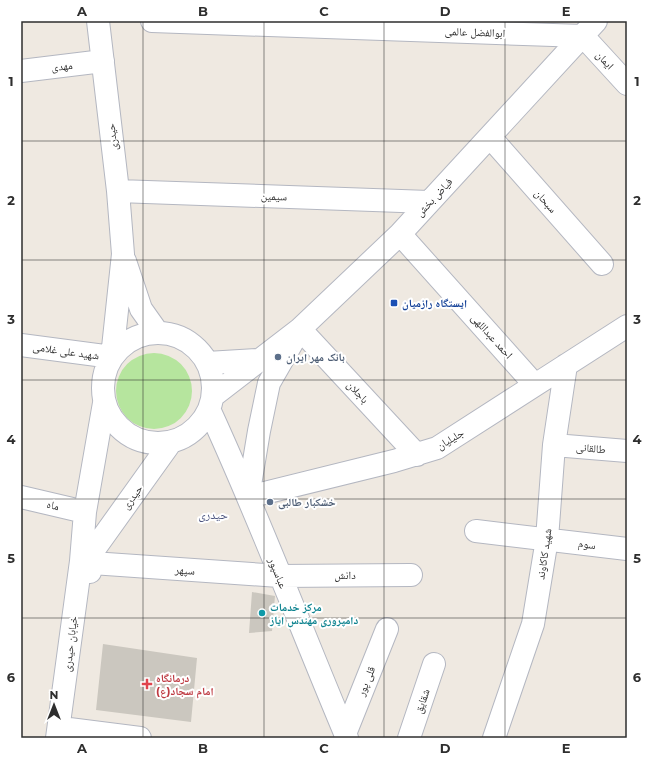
<svg xmlns="http://www.w3.org/2000/svg" width="648" height="759" font-family="Montserrat,'Noto Naskh Arabic',sans-serif">
<style>
.green{fill:#b6e59e}
.building{fill:#cbc7bf}
.lines{fill:none;stroke-linecap:round;stroke-linejoin:round}
.minor-casing{stroke:#b4b7c1;stroke-width:24}
.minor{stroke:#fff;stroke-width:22}
.grid{fill:none;stroke:#2e2e2e;stroke-width:1;stroke-opacity:0.55}
.transit-dot{fill:#1a4fb4;stroke:#fff;stroke-width:1.5}
.service-dot{fill:#5c6f8a;stroke:#fff;stroke-width:1.5}
.culture-dot{fill:#0f9aa8;stroke:#fff;stroke-width:1.5}
.health-dot{fill:#e0444e;stroke:#fff;stroke-width:1.5}
.labels{text-anchor:middle;dominant-baseline:central;stroke-width:4;stroke-linejoin:round;paint-order:stroke}
.street-label{font-size:11px;fill:#2e2e2e;stroke:#fff}
.transit-label{font-size:11px;font-weight:bold;fill:#164399;stroke:#fff;text-anchor:start}
.service-label{font-size:11px;font-weight:bold;fill:#4e5e75;stroke:#fff;text-anchor:start}
.culture-label{font-size:11px;font-weight:bold;fill:#0d838f;stroke:#fff;text-anchor:start}
.health-label{font-size:11px;font-weight:bold;fill:#be3a42;stroke:#fff;text-anchor:start}
.neighbourhood-label{font-size:12px;fill:#4d5680;stroke:#fff}
.neatline{fill:none;stroke:#2e2e2e;stroke-width:1.5}
.grid-label{font-size:13px;text-anchor:middle;font-weight:bold;fill:#2e2e2e}
</style>
<rect width="100%" height="100%" fill="#efe9e1"/>
<path class="green" d="M116 391a38 38 0 1 1 76 0a38 38 0 1 1-76 0Z"/>
<path class="building" d="M252,592L275,596L272,631L249,633Z
M103,644L197,658L191,722L96,710Z"/>
<g class="lines">
<g class="minor-casing">
<path id="minor" d="M152,21L583,36L627,84
M21,71L103,61
M490,137L602,264
M118,191L429,202
M400,234L535,385
M125,261L141,309L158,333
M103 388a55 55 0 1 1 110 0a55 55 0 1 1-110 0Z
M21,345L112,357L123,254L118,191L98,21
M207,363L258,360
M213,396L300,329L400,234L596,21
M209,409C259,517 301,629 347,738
M554,445L627,451
M417,455L300,329L269,383L259,431L248,497L394,461L437,448L627,326
M21,497L85,512
M476,531L627,549
M92,563L279,576L411,575
M90,572L93,551L171,442
M69,729L140,738
M345,734L387,629
M57,738L81,561L85,512L104,403
M409,738L434,664
M494,738L533,624L547,539L554,445L566,365"/>
</g>
<use href="#minor" class="minor"/>
</g>
<path class="grid" d="M143,21V738M264,21V738M384,21V738M505,21V738M21,141H627M21,260H627M21,380H627M21,499H627M21,618H627"/>
<rect class="transit-dot" x="390" y="299" width="8" height="8" rx="2"/>
<g class="service-dot">
<circle cx="278" cy="357" r="4"/>
<circle cx="270" cy="502" r="4"/>
</g>
<circle class="culture-dot" cx="262" cy="613" r="4"/>
<path class="health-dot" d="M145 678h4v4h4v4h-4v4h-4v-4h-4v-4h4z"/>
<g class="labels">
<g class="street-label">
<text transform="translate(475 32) rotate(2)">ابوالفضل عالمی</text>
<text transform="translate(605 60) rotate(47)">ایمان</text>
<text transform="translate(62 66) rotate(-6)">مهدی</text>
<text transform="translate(112 137) rotate(-97)">حیدری</text>
<text transform="translate(274 196) rotate(2)">سیمین</text>
<text transform="translate(434 197) rotate(-47)">فیاض بخش</text>
<text transform="translate(546 201) rotate(49)">سبحان</text>
<text transform="translate(492 336) rotate(48)">احمد عبداللهی</text>
<text transform="translate(66 351) rotate(8)">شهید علی غلامی</text>
<text transform="translate(358 392) rotate(47)">باجلان</text>
<text transform="translate(450 439) rotate(-31)">جلیلیان</text>
<text transform="translate(591 448) rotate(5)">طالقانی</text>
<text transform="translate(132 497) rotate(-54)">حیدری</text>
<text transform="translate(53 505) rotate(13)">ماه</text>
<text transform="translate(587 544) rotate(8)">سوم</text>
<text transform="translate(544 554) rotate(-82)">شهید کاکاوند</text>
<text transform="translate(185 570) rotate(4)">سپهر</text>
<text transform="translate(278 573) rotate(68)">عباسپور</text>
<text x="345" y="575">دانش</text>
<text transform="translate(70 644) rotate(-83)">خیابان حیدری</text>
<text transform="translate(366 681) rotate(-68)">قلی پور</text>
<text transform="translate(422 701) rotate(-71)">شقایق</text>
</g>
<g class="transit-label">
<text x="402" y="303">ایستگاه رازمیان</text>
</g>
<g class="service-label">
<text x="286" y="357">بانک مهر ایران</text>
<text x="278" y="502">خشکبار طالبی</text>
</g>
<g class="culture-label">
<text x="270" y="607">مرکز خدمات<tspan x="270" dy="13">دامپروری مهندس ایاز</tspan></text>
</g>
<g class="health-label">
<text x="156" y="678">درمانگاه<tspan x="156" dy="13">امام سجاد(ع)</tspan></text>
</g>
<g class="neighbourhood-label">
<text x="213" y="514">حیدری</text>
</g>
</g>
<rect width="648" height="759" fill="none" stroke="#ffffff" stroke-width="44"/>
<g transform="translate(54 705)" stroke="#ffffff" stroke-width="3" paint-order="stroke">
<path d="M0-3L7 15L0 10L-7 15Z" fill="#2e2e2e"/>
<text y="-6" font-size="11" font-weight="bold" text-anchor="middle" fill="#2e2e2e">N</text>
</g>
<rect x="22" y="22" width="604" height="715" class="neatline"/>
<g class="grid-label">
<text x="82" y="16">A</text>
<text x="203" y="16">B</text>
<text x="324" y="16">C</text>
<text x="445" y="16">D</text>
<text x="566" y="16">E</text>
<text x="11" y="86">1</text>
<text x="637" y="86">1</text>
<text x="11" y="205">2</text>
<text x="637" y="205">2</text>
<text x="11" y="324">3</text>
<text x="637" y="324">3</text>
<text x="11" y="444">4</text>
<text x="637" y="444">4</text>
<text x="11" y="563">5</text>
<text x="637" y="563">5</text>
<text x="11" y="682">6</text>
<text x="637" y="682">6</text>
<text x="82" y="753">A</text>
<text x="203" y="753">B</text>
<text x="324" y="753">C</text>
<text x="445" y="753">D</text>
<text x="566" y="753">E</text>
</g>
</svg>
